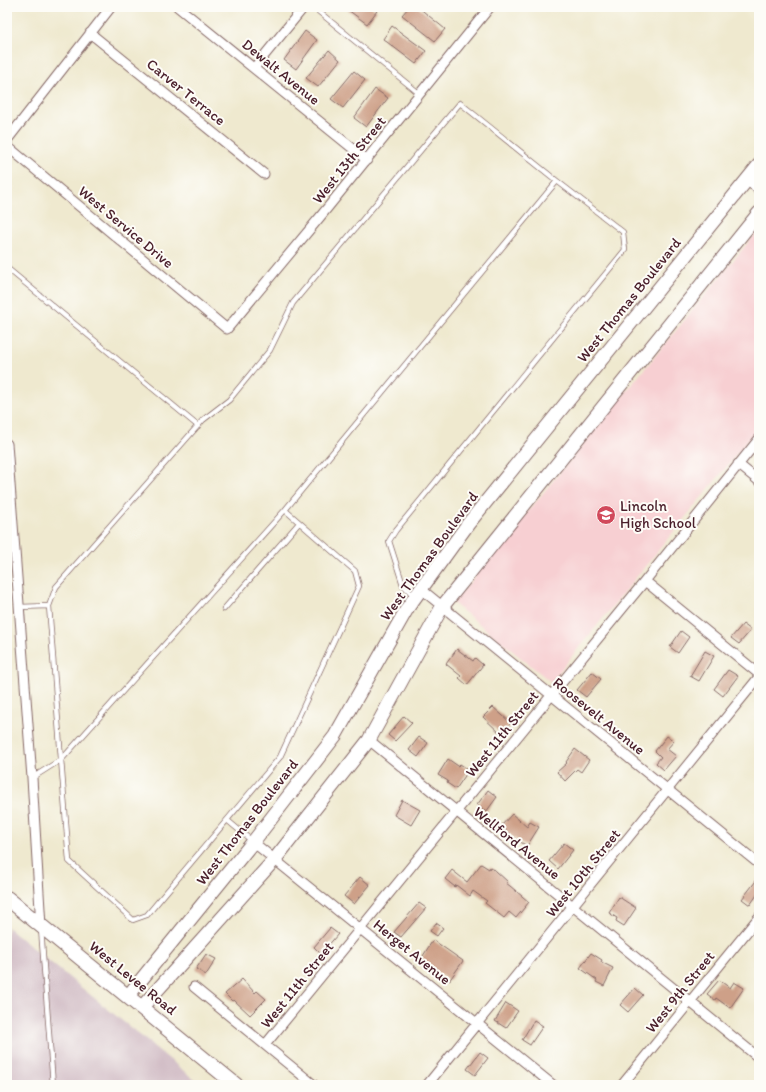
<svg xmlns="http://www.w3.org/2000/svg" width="766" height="1092" font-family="Itim,sans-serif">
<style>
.built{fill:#f7cfd2}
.industrial{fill:#d2bdc6}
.building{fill:#cea088}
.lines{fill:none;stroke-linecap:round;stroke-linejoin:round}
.lane-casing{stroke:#846664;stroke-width:6}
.street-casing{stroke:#846664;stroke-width:11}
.secondary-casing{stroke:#846664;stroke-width:15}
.primary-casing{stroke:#846664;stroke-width:16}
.lane{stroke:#fff;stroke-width:4.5}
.street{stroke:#fff;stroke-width:9}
.secondary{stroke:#fff;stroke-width:13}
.primary{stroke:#fff;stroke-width:14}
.labels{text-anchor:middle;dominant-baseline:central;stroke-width:4;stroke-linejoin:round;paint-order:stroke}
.street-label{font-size:15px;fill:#4a1f2b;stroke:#fdfcf7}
.poi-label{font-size:15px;fill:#4a1f2b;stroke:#fdfcf7;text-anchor:start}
</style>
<rect width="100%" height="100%" fill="#fdfcf7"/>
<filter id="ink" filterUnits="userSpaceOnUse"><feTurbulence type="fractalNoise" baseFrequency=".025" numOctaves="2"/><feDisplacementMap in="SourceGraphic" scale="8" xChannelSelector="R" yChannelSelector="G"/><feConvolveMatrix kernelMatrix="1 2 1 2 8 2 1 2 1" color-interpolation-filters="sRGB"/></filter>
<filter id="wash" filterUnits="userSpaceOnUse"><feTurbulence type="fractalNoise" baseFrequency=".012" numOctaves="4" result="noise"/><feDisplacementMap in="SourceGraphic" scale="16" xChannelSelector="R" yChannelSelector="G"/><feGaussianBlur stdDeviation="0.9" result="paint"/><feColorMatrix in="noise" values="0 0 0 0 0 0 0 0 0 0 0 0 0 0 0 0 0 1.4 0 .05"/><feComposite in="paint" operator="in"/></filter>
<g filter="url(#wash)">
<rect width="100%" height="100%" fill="#efe9cf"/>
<path class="built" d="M759,229V427L551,682L453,603Z"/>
<path class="industrial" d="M7,927L201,1085H7Z"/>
<g id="blocks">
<path class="building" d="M344,7H372L377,11L367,24Z
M409,7H418L445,29L435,41L402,15Z
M392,26L426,51L416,64L383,39Z
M305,31L317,40L296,69L284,60Z
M329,50L340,60L318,87L306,78Z
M354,71L365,80L343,108L331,99Z
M375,89L388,98L366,127L354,118Z
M743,624L751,630L739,644L731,638Z
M681,631L689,637L678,653L670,647Z
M457,649L473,661L475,658L483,665L467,685L459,678L461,676L446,664Z
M705,651L714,656L699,681L690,676Z
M728,670L738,676L723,696L714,689Z
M592,672L601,679L586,697L577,690Z
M493,707L511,723L501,734L483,717Z
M404,716L412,723L395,741L388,735Z
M667,736L674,741L667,749L676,756L664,770L656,763L661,757L655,751Z
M419,737L428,743L418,757L409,750Z
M575,749L589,760L581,772L577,769L565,781L557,772L567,763L566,762Z
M448,759L458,766L460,764L469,770L456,789L447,783L448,781L438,775Z
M488,790L497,797L486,812L477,805Z
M402,800L420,810L411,825L394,815Z
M512,814L527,827L530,822L539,827L527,846L514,838L501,826Z
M564,843L573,850L558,869L549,861Z
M481,864L489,869L490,867L496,871L508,882L506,883L510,886L529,902L516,918L509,912L504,918L485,903L487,901L473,891L470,896L456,885L455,887L445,879L452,870L467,882Z
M360,877L370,885L354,904L344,896Z
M759,877V892L750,905L742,899Z
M619,897L636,908L624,926L616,921L617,918L609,913Z
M419,903L426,908L401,937L394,932Z
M436,923L443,928L437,936L430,931Z
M330,928L338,934L321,954L314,947Z
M433,940L463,961L449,981L430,967L431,965L421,959Z
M591,953L602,960L601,962L613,968L604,986L596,982L597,980L580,968Z
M206,954L216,959L206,975L196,969Z
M242,979L255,993L257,991L266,999L250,1015L234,1000L232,1001L225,994Z
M719,980L730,988L734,982L744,988L730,1008L716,998L715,1000L707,994Z
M635,988L643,995L628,1012L620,1005Z
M506,1003L518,1011L506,1028L495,1021Z
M534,1020L543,1026L530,1045L522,1040Z
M480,1052L488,1058L475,1075L467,1069Z"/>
</g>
</g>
<g filter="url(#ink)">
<use href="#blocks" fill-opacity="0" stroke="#846664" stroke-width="1"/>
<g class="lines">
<g class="lane-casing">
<path id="lane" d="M313,7L420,94
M7,268L198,426
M285,510L355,571L359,586L280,757L147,915L133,920L69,861L49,606L56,587L203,420L229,400L270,350L293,303L460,103L557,181L623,232L625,250L396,530L389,541L403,585L415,597
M19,607L49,606
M224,609L299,523
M32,778L62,759L285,510L557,181
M227,820L252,841
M41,929L53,1085"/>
</g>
<g class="street-casing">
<path id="street" d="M178,7L367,160
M90,33L264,174
M254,68L304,7
M7,140L111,7
M7,146L227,329L320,217L490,7
M7,444L32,778L41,926
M738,464L759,481
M645,581L759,674
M421,589L759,864
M369,740L759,1058
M253,842L553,1085
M194,987L314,1085
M265,1045L645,581L759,439
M427,1085L759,677
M622,1085L759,917"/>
</g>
<g class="secondary-casing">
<path id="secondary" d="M748,179L759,187
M128,996L253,842L335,736L408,607L468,524L759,165
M142,1007L275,859L369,740L442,607L759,213"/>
</g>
<g class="primary-casing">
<path id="primary" d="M7,898L236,1085"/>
</g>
<use href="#lane" class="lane"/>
<use href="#street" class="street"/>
<use href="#secondary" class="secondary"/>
<use href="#primary" class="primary"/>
</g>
</g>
<defs>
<g id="school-disc" transform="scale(1)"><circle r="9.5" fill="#d1495b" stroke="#fdfcf7"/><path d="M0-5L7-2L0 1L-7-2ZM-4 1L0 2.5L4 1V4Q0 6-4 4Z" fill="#fff"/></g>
</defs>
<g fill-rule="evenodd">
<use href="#school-disc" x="606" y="515"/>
</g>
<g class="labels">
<g class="street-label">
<text transform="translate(281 72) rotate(39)">Dewalt Avenue</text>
<text transform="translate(186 92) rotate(39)">Carver Terrace</text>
<text transform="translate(349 160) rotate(-51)">West 13th Street</text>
<text transform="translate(126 227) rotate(40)">West Service Drive</text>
<text transform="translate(629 300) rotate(-51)">West Thomas Boulevard</text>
<text transform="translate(429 556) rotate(-54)">West Thomas Boulevard</text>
<text transform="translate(599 716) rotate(39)">Roosevelt Avenue</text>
<text transform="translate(502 734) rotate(-51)">West 11th Street</text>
<text transform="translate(247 822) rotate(-52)">West Thomas Boulevard</text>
<text transform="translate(517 843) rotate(39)">Wellford Avenue</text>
<text transform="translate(583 873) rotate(-51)">West 10th Street</text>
<text transform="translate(412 952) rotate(39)">Herget Avenue</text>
<text transform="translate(133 978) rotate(39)">West Levee Road</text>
<text transform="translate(297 985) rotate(-51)">West 11th Street</text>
<text transform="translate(680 992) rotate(-51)">West 9th Street</text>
</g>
<g class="poi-label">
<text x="620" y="506">Lincoln<tspan x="620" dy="17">High School</tspan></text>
</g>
</g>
<rect width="766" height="1092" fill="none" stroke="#fdfcf7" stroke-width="24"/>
</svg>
